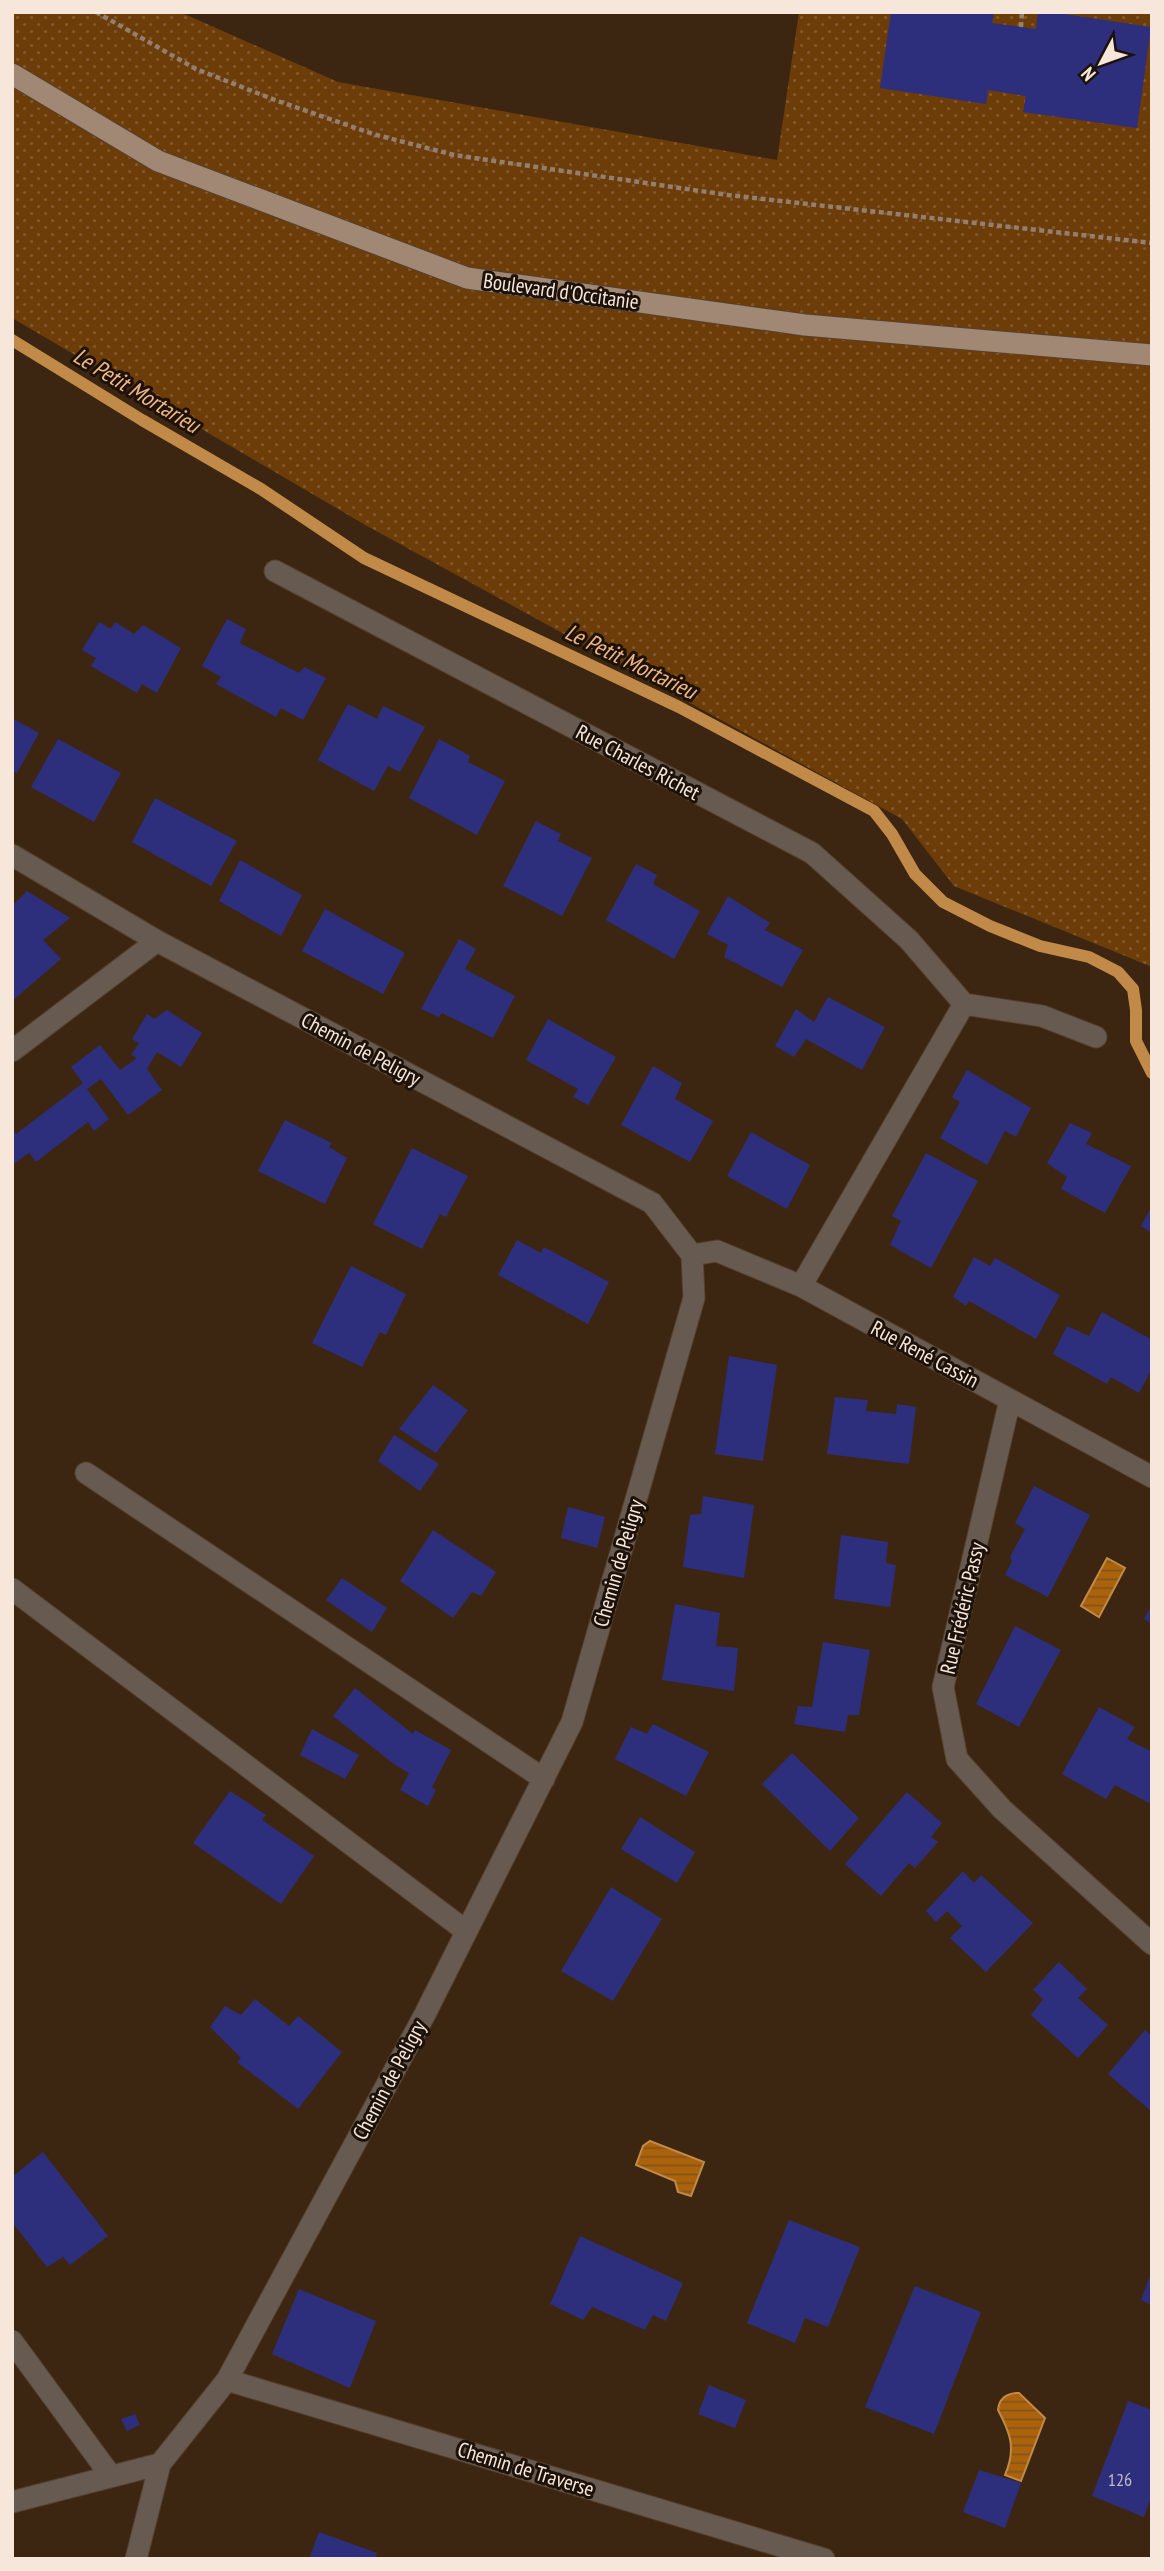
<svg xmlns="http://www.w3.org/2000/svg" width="1164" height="2571" font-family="'PT Sans Narrow',sans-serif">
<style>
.grass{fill:url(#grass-dots)}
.water{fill:url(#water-rules);stroke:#c28a48;stroke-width:2}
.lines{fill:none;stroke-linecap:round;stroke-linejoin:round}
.stream{stroke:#c28a48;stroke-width:12}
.building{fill:#2d2f7d}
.minor-casing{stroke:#57412d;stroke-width:23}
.major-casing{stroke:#57412d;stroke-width:23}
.path{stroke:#937f6f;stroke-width:4.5;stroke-dasharray:5 3.5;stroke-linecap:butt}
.minor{stroke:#675b51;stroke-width:21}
.major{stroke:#a18874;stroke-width:21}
.labels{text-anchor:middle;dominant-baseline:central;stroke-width:6;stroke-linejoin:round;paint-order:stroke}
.number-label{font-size:18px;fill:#c4b9c4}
.street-label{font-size:21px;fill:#f7e7db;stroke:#1c1209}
.water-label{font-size:23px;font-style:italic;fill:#f2b684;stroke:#1c1209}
</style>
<defs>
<pattern id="grass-dots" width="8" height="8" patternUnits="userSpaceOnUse" patternTransform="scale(1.75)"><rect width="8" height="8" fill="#6c3c09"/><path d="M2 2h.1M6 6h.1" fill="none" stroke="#82582c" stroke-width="1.8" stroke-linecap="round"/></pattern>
<pattern id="water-rules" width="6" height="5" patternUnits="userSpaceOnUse" patternTransform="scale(1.75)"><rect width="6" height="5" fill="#ac6209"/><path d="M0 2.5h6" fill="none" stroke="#805523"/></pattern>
</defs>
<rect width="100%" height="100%" fill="#3d2611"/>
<path class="grass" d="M12,12H180L338,82L777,160L799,12H1152V967L954,886L902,819L367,526L12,318Z"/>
<path class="water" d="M1107,1558L1125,1568L1099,1617L1081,1606Z
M650,2141L704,2162L691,2196L678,2192L675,2181L636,2165L643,2146Z
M1016,2393H1019L1045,2418L1021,2481L1005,2475C1016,2449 1011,2434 998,2410C999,2399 1005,2394 1016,2393Z"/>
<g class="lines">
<path class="stream" d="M12,340L142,420L261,489L364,558L679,707L874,811L892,834L915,874L943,902L990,926L1040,946L1089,957L1118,972L1133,989L1136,1010V1041L1152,1073"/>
</g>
<path class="building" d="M891,12H994L992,23L1036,29L1038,12H1051L1151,27L1137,128L1023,112L1026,96L988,90L986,104L880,88Z
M227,619L246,629L240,643L299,673L304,667L326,678L303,720L281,708L276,717L216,684L221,677L202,666Z
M99,622L111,629L115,622L134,634L143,625L181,648L157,693L142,684L137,693L91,666L96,658L82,650Z
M348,704L377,719L383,706L425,727L400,772L388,766L374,791L318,760Z
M12,718L39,733L17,773L12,771Z
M58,739L121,773L94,822L31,787Z
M439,739L470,756L468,762L505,781L477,835L409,798Z
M155,798L237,841L211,886L132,842Z
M536,821L561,834L558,841L592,858L562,916L503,886Z
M240,860L302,895L281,936L219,901Z
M636,864L657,875L653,884L700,911L674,959L606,920Z
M27,891L70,918L43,940L61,959L12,1001V906Z
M728,896L770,923L765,930L803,950L782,987L724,957L728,945L707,934Z
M325,909L405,953L383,994L302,951Z
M459,939L476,949L465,969L515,996L493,1038L442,1013L439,1017L421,1009Z
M828,997L885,1027L862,1070L806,1039L794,1057L775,1046L796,1009L814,1022Z
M167,1010L202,1033L181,1067L157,1052L147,1069L162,1090L128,1115L101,1079L87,1089L109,1119L94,1131L88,1122L36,1162L29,1153L12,1165V1129L16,1134L83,1083L71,1067L100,1045L120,1070L137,1058L131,1055L139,1043L132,1039L147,1014L154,1019Z
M548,1019L616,1057L588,1105L573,1097L578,1089L526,1060Z
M653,1066L682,1083L675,1099L713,1121L690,1162L621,1125Z
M967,1070L1031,1108L1016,1137L1005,1131L987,1165L940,1138L960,1102L952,1097Z
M285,1120L332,1143L329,1147L347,1158L325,1204L258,1171Z
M1070,1123L1092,1133L1086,1144L1131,1166L1105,1213L1061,1189L1067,1177L1047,1163Z
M751,1132L810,1165L787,1209L727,1176Z
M412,1148L468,1176L446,1217L440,1214L422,1249L373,1224Z
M926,1153L978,1181L931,1268L890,1245L901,1221L892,1216Z
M1152,1206V1233L1141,1226Z
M517,1240L541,1253L544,1247L609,1282L588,1324L498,1275Z
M974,1257L990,1266L995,1258L1060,1295L1036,1339L969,1301L966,1306L953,1297Z
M351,1266L406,1294L386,1335L380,1332L362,1367L312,1343Z
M1102,1312L1152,1340V1369L1139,1393L1111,1377L1107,1384L1053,1354L1067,1326L1089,1336Z
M729,1356L777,1365L763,1461L715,1454Z
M433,1385L468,1410L436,1453L399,1429Z
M835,1397L868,1400L866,1411L896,1414L897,1404L916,1407L909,1464L827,1454Z
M394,1435L439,1464L420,1491L378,1461Z
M1034,1486L1090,1515L1048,1597L1005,1575L1012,1561L1010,1557L1025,1529L1015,1523Z
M703,1496L754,1505L744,1578L683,1567L690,1515L701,1514Z
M568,1507L605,1517L597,1548L561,1538Z
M433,1530L496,1572L481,1596L472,1592L453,1618L400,1581Z
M841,1535L888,1542L886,1563L896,1565L890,1607L834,1599Z
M342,1578L387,1608L372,1632L326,1600Z
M675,1604L720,1613L716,1646L738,1648L734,1691L662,1680Z
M1152,1605V1624L1144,1619Z
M1015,1626L1061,1650L1019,1727L976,1704Z
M823,1642L870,1650L859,1715H848L845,1732L794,1724L798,1706L812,1707Z
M355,1688L413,1734L415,1730L451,1750L432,1787L436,1790L428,1806L400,1790L409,1773L395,1765L333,1716Z
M1099,1707L1135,1727L1127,1739L1152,1752V1798L1149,1803L1115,1785L1106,1799L1062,1774Z
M653,1724L709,1752L686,1796L615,1759L631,1727L647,1734Z
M312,1729L359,1755L345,1779L300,1755Z
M792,1753L859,1818L830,1851L762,1784Z
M230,1791L266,1815L262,1820L314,1856L281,1904L193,1843Z
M907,1792L942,1823L931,1837L938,1842L915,1868L909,1863L881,1896L845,1864Z
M640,1817L695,1852L677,1883L621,1849Z
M963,1871L974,1883L981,1875L1033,1923L986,1972L950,1938L962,1926L947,1911L936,1922L926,1911Z
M611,1887L662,1919L613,2001L561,1971Z
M1059,1962L1087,1989L1078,1998L1108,2025L1078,2058L1031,2015L1043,1999L1033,1990Z
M255,1999L289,2026L298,2016L342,2052L298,2109L237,2062L241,2058L210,2027L225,2006L241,2015Z
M1145,2030L1152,2036V2112L1108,2074Z
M43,2152L108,2236L70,2265L63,2257L47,2267L12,2222V2177Z
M789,2220L860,2247L828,2327L805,2318L795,2343L747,2323Z
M580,2236L683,2283L666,2321L653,2315L645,2330L592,2307L583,2320L550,2304Z
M1151,2273H1152V2305L1141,2300Z
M915,2286L981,2312L934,2434L865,2407Z
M299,2289L376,2321L350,2388L272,2354Z
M709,2385L746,2400L735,2428L698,2414Z
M1128,2401L1152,2410V2495L1144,2517L1092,2496Z
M135,2414L140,2425L127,2431L121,2419Z
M979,2470L1021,2483L1005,2528L963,2512Z
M319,2532L377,2553L375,2559H309Z"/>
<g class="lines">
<g class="minor-casing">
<path id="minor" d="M275,571L812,853L909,940L964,1004
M12,855L157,941L652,1203L692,1255L694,1298L572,1722L425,2014L227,2380L160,2464L136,2559
M964,1004L1042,1016L1096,1037
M12,1051L157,941
M692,1255L717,1251L801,1286L1152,1477
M801,1286L964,1004
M1010,1400L943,1687L957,1759L1002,1809L1152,1944
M86,1473L544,1779
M12,1589L466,1931
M12,2341L111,2476
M227,2380L824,2559
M12,2502L160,2464"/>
</g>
<g class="major-casing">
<path id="major" d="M12,74L158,161L467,278L805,325L1152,355"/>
</g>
<path class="path" d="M96,12L196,69L275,100L373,134L454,155L728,195L1152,243
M1021,27L1022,12"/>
<use href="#minor" class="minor"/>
<use href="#major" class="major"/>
</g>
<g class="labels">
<g class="number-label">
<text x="1120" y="2479">126</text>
</g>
<g class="street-label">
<text transform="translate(561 291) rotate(8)">Boulevard d'Occitanie</text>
<text transform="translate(638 762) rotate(28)">Rue Charles Richet</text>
<text transform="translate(361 1049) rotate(28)">Chemin de Peligry</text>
<text transform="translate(925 1354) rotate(28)">Rue René Cassin</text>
<text transform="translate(618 1563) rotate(-74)">Chemin de Peligry</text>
<text transform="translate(962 1608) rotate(-77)">Rue Frédéric Passy</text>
<text transform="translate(389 2080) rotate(-62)">Chemin de Peligry</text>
<text transform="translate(526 2469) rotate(17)">Chemin de Traverse</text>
</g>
<g class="water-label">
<text transform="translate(137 390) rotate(31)">Le Petit Mortarieu</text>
<text transform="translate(631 661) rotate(26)">Le Petit Mortarieu</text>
</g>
</g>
<rect width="1164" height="2571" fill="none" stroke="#f7e7db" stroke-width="28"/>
<g transform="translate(1101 63) rotate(229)" stroke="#1c1209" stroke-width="5" paint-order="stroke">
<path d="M0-5L12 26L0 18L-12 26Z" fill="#f7e7db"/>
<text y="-10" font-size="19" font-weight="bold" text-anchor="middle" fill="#f7e7db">N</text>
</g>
</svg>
